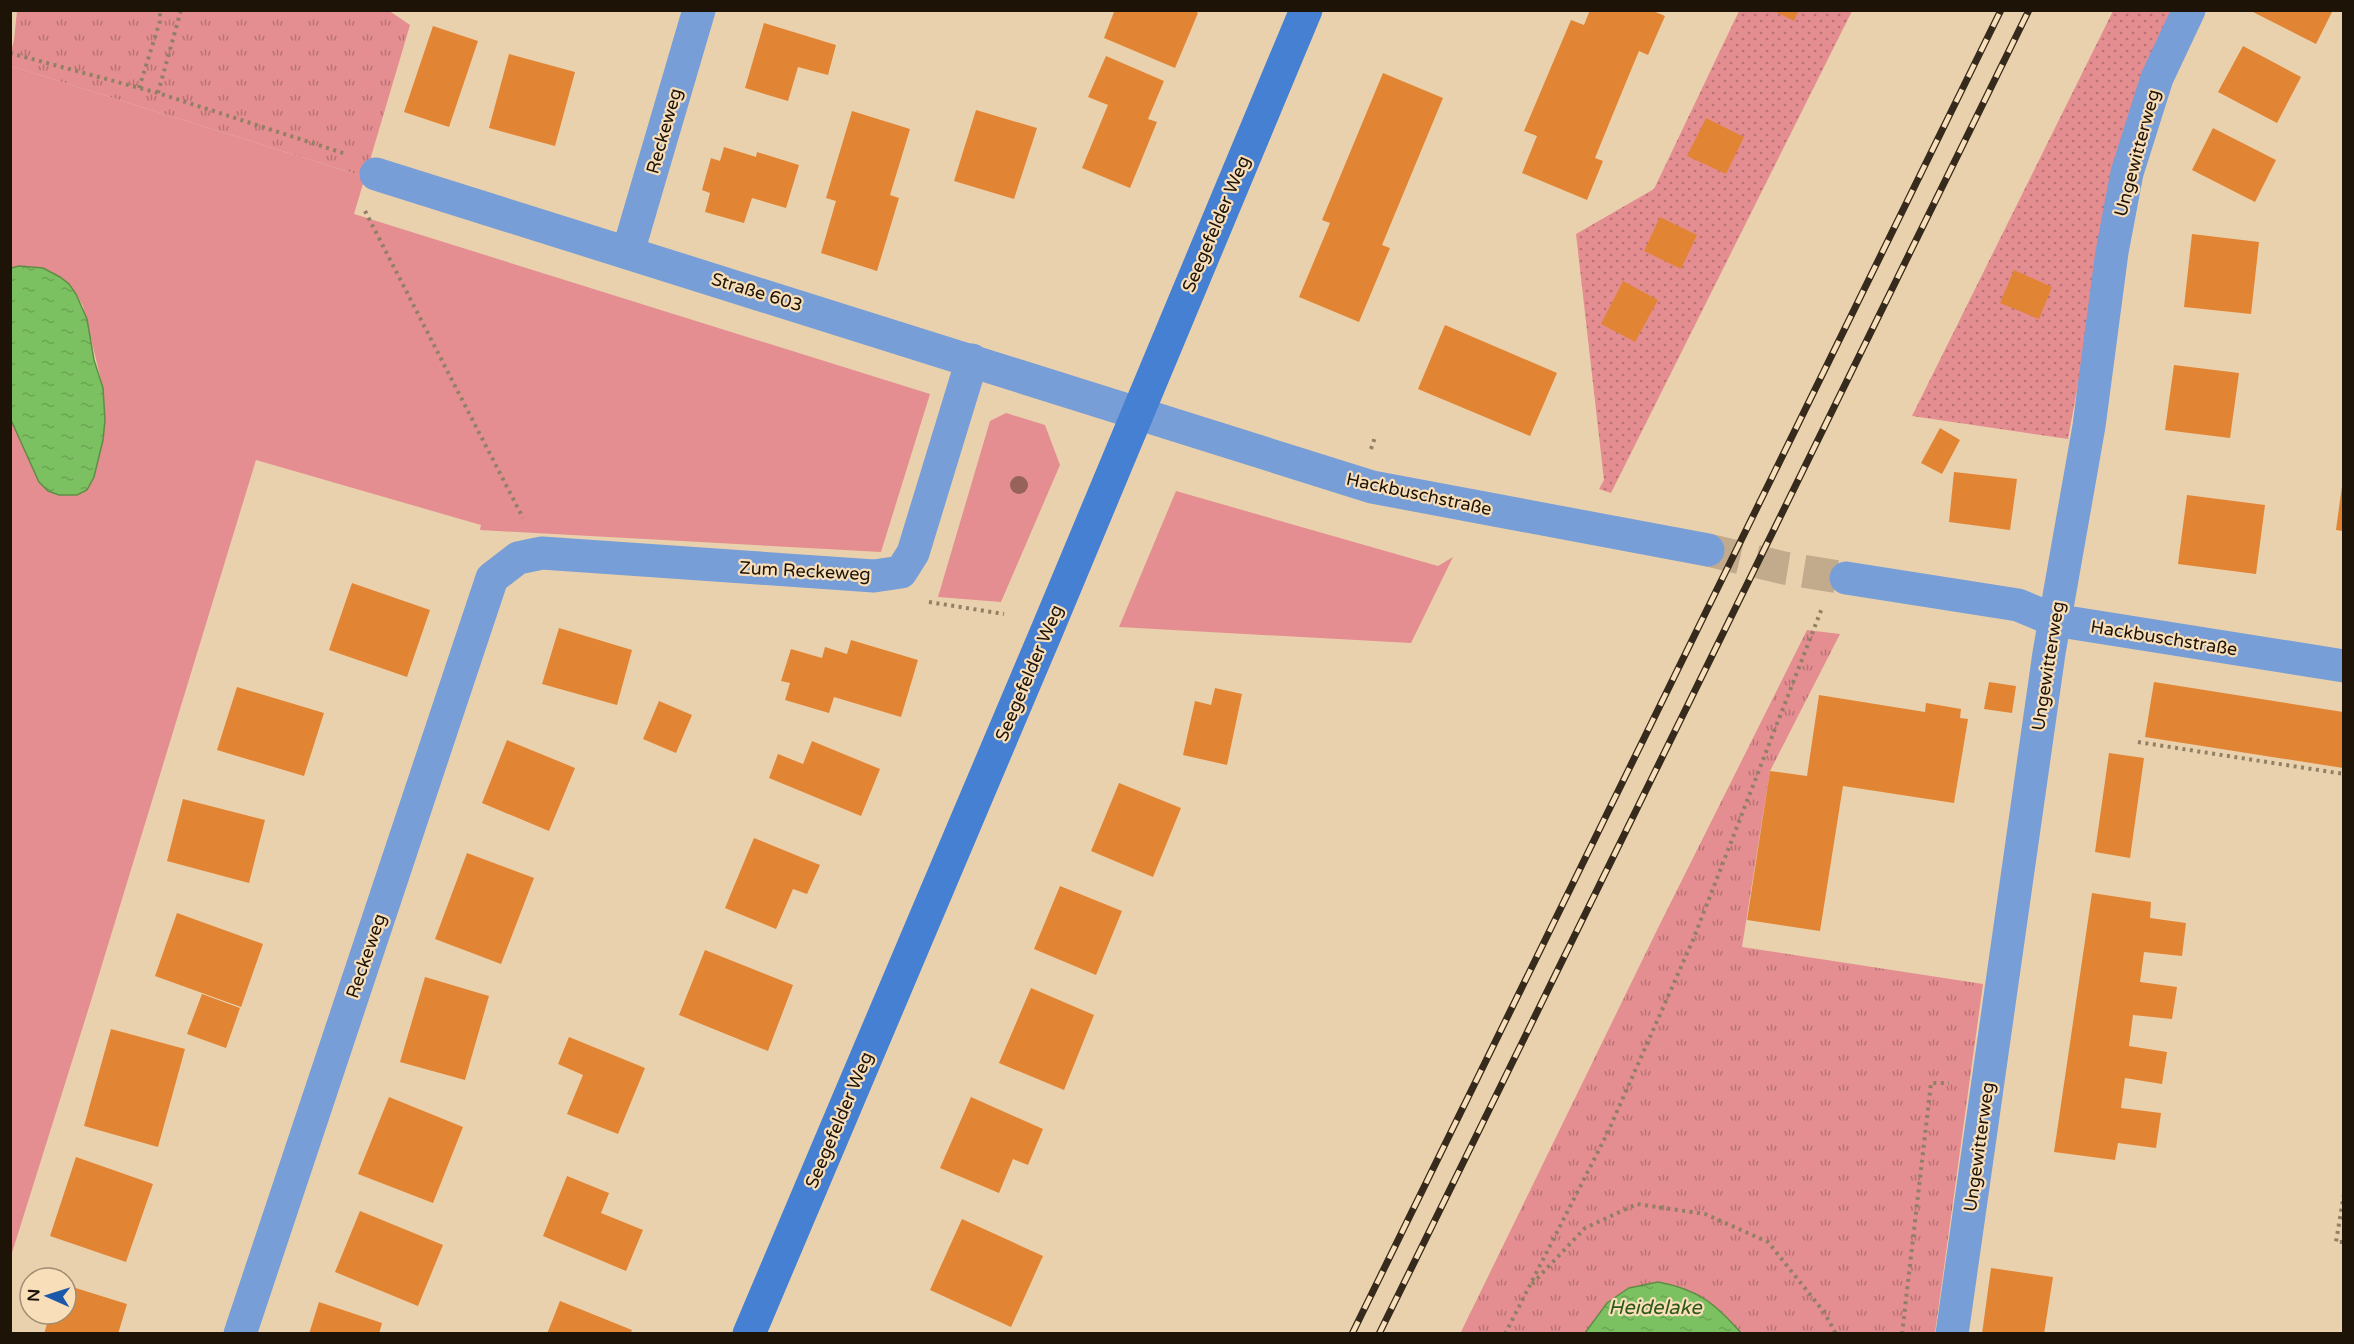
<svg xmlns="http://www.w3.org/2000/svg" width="2354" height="1344" font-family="'Varela Round',sans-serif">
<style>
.grass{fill:#e48e91}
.park{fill:url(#park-tufts)}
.garden{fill:url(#garden-dots)}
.water{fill:url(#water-ripples);stroke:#608d46;stroke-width:1.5}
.building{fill:#e18534}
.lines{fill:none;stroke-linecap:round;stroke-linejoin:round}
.street-tunnel{stroke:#c1ab8c;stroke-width:33;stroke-dasharray:33 16;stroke-linecap:butt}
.path{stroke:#928065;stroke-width:4;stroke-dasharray:3 4.5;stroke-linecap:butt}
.street{stroke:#779ed6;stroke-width:33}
.secondary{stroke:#4680d2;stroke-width:33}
.rail-casing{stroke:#352a1b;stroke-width:7}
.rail{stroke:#f8deb9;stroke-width:4.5;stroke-dasharray:14;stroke-linecap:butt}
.tree{fill:#97625a}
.labels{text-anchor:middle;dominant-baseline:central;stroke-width:4.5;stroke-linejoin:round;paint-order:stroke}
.street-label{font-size:18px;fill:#1d1407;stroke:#f8deb9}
.water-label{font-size:20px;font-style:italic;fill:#2c5818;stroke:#f8deb9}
</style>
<defs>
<pattern id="park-tufts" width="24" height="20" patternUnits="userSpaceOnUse" patternTransform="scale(1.5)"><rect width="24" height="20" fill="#e48e91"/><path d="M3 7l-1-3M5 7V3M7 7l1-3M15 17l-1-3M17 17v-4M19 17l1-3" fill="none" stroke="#b87374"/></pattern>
<pattern id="garden-dots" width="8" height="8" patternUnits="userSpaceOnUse" patternTransform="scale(1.5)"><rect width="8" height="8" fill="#e48e91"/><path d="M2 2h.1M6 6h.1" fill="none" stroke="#b87374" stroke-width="1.8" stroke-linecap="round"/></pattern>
<pattern id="water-ripples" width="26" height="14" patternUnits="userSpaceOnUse" patternTransform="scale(1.5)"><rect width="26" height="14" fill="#7cc161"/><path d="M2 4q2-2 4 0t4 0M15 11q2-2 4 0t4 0" fill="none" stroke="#6ba553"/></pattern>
</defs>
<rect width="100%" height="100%" fill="#ead1ad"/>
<path class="grass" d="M11,66L365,177L354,214L930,394L881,552L480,530L481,525L256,460L90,1004L11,1256V420L39,482L48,491L59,495L105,420L103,388L83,306L76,294L69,284L19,266L11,268Z
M1006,413L1045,425L1060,465L1001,602L938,597L990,421Z
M1176,491L1438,566L1453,557L1411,643L1119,627Z"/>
<path class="park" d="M388,10L410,25L365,177L11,66V52L14,40L17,11Z
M1807,630L1840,634L1770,771L1742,947L1983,984L1935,1333L1460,1334L1657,930Z"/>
<path class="garden" d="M1739,11H1852L1611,493L1599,489L1604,480L1576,234L1654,189Z
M2113,11H2175L2119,161L2068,439L1912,416Z"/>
<path class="water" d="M19,266L43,268L60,277L69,284L76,294L87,319L94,360L103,388L105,420L103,440L94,477L87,490L77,495H59L48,491L39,482L11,420V268Z
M1658,1282C1697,1289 1715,1303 1741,1333H1585L1607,1303L1629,1288Z"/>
<path class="building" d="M1110,10H1193L1198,13L1175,68L1104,38L1114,12Z
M1590,10H1651L1665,16L1648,55L1639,51L1624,87L1595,158L1603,161L1587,200L1522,173L1537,136L1524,131L1571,20L1584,25Z
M1772,10H1799L1794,21Z
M2249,10H2333L2316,44Z
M764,23L836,45L828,75L798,67L788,101L745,88Z
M433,26L478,41L449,127L404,112Z
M2243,46L2301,77L2277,123L2218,92Z
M509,54L575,72L555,146L489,128Z
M1106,56L1164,81L1148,119L1157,122L1130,188L1082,168L1108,105L1088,97Z
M1383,73L1443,98L1382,245L1390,248L1359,322L1299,297L1330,223L1322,220Z
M976,110L1037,128L1014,199L954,181Z
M852,111L910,129L890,195L899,198L877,271L821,253L836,201L826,198Z
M1706,118L1744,137L1726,174L1687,156Z
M2213,128L2276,160L2255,202L2192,170Z
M724,147L756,157L757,152L799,165L786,208L752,198L744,223L705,212L710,193L702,190L711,158L720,161Z
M1660,217L1697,235L1681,269L1644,251Z
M2192,234L2259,242L2251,314L2184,307Z
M2014,270L2052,287L2039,319L2000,303Z
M1623,281L1658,300L1635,342L1601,324Z
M1445,325L1557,373L1530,436L1418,389Z
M2174,365L2239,373L2230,438L2165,430Z
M1940,428L1960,440L1942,474L1921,463Z
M1954,472L2017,479L2010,530L1949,522Z
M2342,486H2343V531L2336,530Z
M2187,495L2265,505L2256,574L2178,564Z
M352,583L430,610L407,677L329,650Z
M559,628L632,650L617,705L542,684Z
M851,640L918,660L901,717L834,697L829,713L785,700L790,683L781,681L791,649L822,658L825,647L847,654Z
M1989,682L2016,686L2012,713L1984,709Z
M2154,682L2343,712V768L2145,737Z
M237,687L324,713L304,776L217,750Z
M1215,688L1242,694L1227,765L1183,755L1195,701L1211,705Z
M1819,695L1925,712L1926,703L1961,709L1960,718L1968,719L1954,803L1843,786L1820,931L1747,920L1770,771L1807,776Z
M659,701L692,715L676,753L643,739Z
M507,740L575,768L549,831L482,803Z
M812,741L880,769L861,816L769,778L778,754L803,764Z
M2109,753L2144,758L2130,858L2095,852Z
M1119,783L1181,808L1153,877L1091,851Z
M183,799L265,820L249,883L167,861Z
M754,838L820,865L807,894L793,889L776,929L725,908Z
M467,853L534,878L501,964L435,939Z
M1060,886L1122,911L1096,975L1034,949Z
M2092,893L2151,902L2150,918L2186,923L2182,956L2144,952L2140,982L2177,987L2172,1019L2133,1015L2129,1046L2167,1052L2162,1084L2125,1078L2121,1108L2161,1113L2156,1148L2118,1143L2115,1160L2054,1152Z
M177,913L263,944L241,1007L155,976Z
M705,950L793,985L768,1051L679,1015Z
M425,977L489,996L465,1080L400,1062Z
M1031,988L1094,1015L1064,1090L999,1063Z
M202,994L240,1008L226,1048L187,1034Z
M111,1029L185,1049L158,1147L84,1126Z
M569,1037L645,1068L618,1134L567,1114L583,1075L558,1064Z
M389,1097L463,1127L433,1203L358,1174Z
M971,1097L1043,1129L1028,1165L1013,1159L999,1193L940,1168Z
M76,1157L153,1184L126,1262L50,1236Z
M567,1176L609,1193L601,1213L643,1230L626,1271L543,1236Z
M360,1211L443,1245L418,1306L335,1272Z
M962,1219L1043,1256L1011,1327L930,1290Z
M1991,1268L2053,1277L2044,1334H1982Z
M66,1285L127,1304L118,1334H44L50,1314H66Z
M560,1301L632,1330L630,1334H547Z
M319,1302L382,1323L379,1334H309Z"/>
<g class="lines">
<path class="street-tunnel" d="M1708,550L1784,568L1846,578"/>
<path class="path" d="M10,53L158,93L346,154
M139,88L160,21V10
M158,93L181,10
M365,211L523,518
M1371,449L1375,437
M929,602L1004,614
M2138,742L2344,774
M2344,1194L2336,1242H2344
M1532,1284L1585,1228L1637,1204L1705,1214L1768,1242L1824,1312L1836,1334
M1505,1334L1607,1134L1693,940L1822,608
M1902,1334L1931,1083H1949"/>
<path class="street" d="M376,174L1372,487L1708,550
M628,252L699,10
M1846,578L2018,605L2054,620L2344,666
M240,1334L492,578L518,558L542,553L874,576L901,572L913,553L972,360
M1952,1334L2049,653L2089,426L2112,252L2127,173L2157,78L2189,10"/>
<path class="secondary" d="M749,1334L1048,628L1306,10"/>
<g class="rail-casing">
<path id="rail" d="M1352,1334L2001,10
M1379,1334L2029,10"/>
</g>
<use href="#rail" class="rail"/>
</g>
<circle class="tree" cx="1019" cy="485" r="9"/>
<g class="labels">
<g class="street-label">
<text transform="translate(664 131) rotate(-74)">Reckeweg</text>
<text transform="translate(2137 153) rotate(-75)">Ungewitterweg</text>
<text transform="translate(1216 224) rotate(-67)">Seegefelder Weg</text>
<text transform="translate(757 292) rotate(17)">Straße 603</text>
<text transform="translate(1419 494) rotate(12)">Hackbuschstraße</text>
<text transform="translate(805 571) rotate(3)">Zum Reckeweg</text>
<text transform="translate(2164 638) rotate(9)">Hackbuschstraße</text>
<text transform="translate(2048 666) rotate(-81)">Ungewitterweg</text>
<text transform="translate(1029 673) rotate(-67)">Seegefelder Weg</text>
<text transform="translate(366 956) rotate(-71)">Reckeweg</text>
<text transform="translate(839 1120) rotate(-67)">Seegefelder Weg</text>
<text transform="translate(1979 1147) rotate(-82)">Ungewitterweg</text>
</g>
<g class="water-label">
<text x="1655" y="1308">Heidelake</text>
</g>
</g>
<rect width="2354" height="1344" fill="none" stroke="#1d1407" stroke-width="24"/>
<g transform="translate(48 1296) rotate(273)"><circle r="28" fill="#f8deb9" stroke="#a08d72" stroke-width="1.5"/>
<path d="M0-4.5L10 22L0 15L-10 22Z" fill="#1b58a9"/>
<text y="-9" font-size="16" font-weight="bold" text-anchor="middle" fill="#1d1407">N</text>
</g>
</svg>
